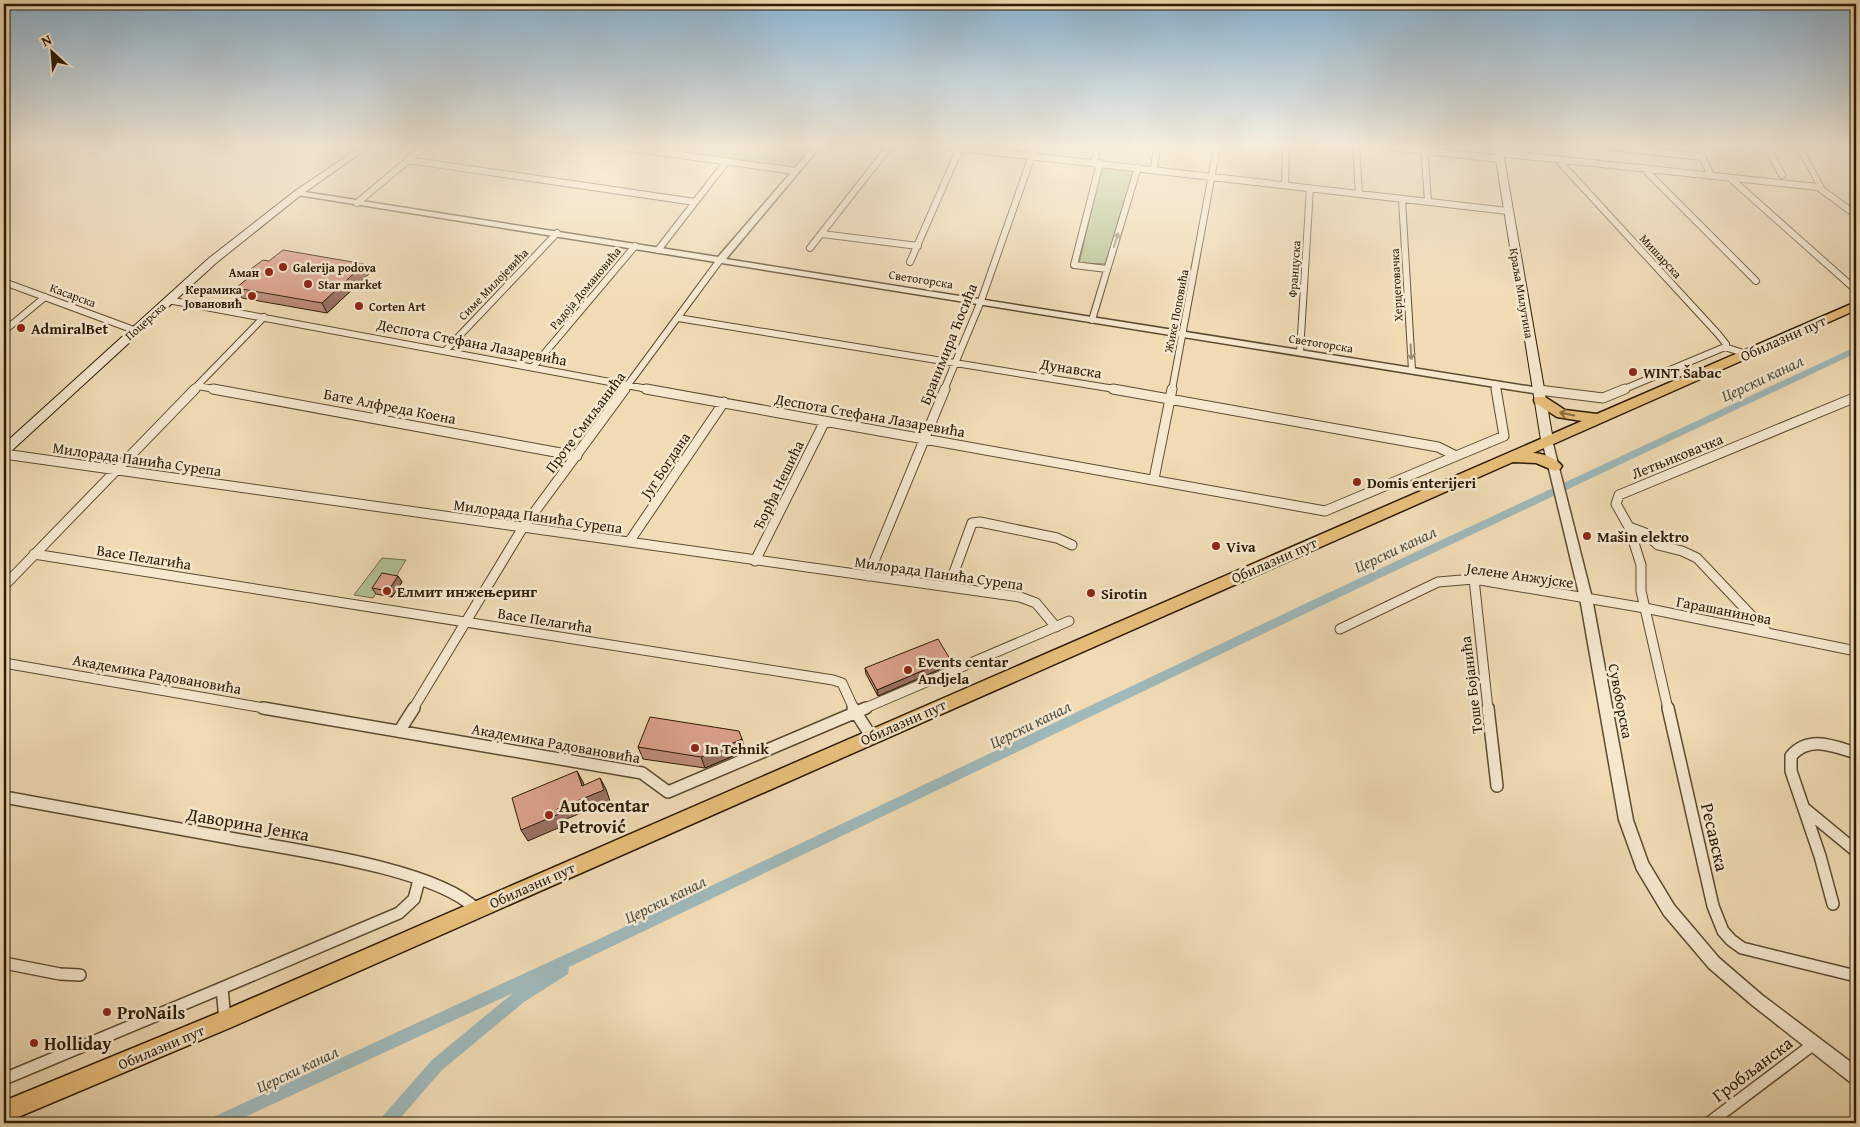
<svg xmlns="http://www.w3.org/2000/svg" width="1860" height="1127" viewBox="0 0 1860 1127" font-family="'Gentium Book Plus',serif">
<style>
.green{fill:#b4c192;stroke:#706e4a}
.lines{fill:none;stroke-linecap:round;stroke-linejoin:round}
.canal{fill:#9fb8b9;fill-rule:evenodd}
.pedestrian-casing{stroke:#5c4b30;stroke-width:7}
.minor-far2-casing{stroke:#5c4b30;stroke-width:8}
.minor-far1-casing{stroke:#5c4b30;stroke-width:11}
.minor-casing{stroke:#5c4b30;stroke-width:14}
.tertiary-casing{stroke:#5c4b30;stroke-width:3}
.secondary-casing{stroke:#2b1b03;stroke-width:2}
.primary-casing{stroke:#2b1b03;stroke-width:3}
.pedestrian{stroke:#f5e8cf;stroke-width:5}
.minor-far2{stroke:#f5e8cf;stroke-width:6}
.minor-far1{stroke:#f5e8cf;stroke-width:9}
.minor{stroke:#f5e8cf;stroke-width:11}
.tertiary{fill:#f5e8cf;fill-rule:evenodd}
.secondary{fill:#f5e8cf;fill-rule:evenodd}
.primary{fill:#e8be7a;fill-rule:evenodd}
.wall{fill:#bd8a78;stroke:#2b1b03}
.shaded-wall{fill:#9a7062;stroke:#2b1b03}
.building{fill:#dca08c;stroke:#2b1b03}
.oneway{stroke:#9a8c73}
.oneway2{stroke:#8a6c3e}
.poi-dot{fill:#8f2418;stroke:#f5e8cf;stroke-width:2}
.labels{text-anchor:middle;dominant-baseline:central;stroke-width:5;stroke-linejoin:round;paint-order:stroke}
.far-street-label{font-size:12px;fill:#2b1b03;stroke:#f5e8cf}
.far-poi-label{font-size:12px;font-weight:bold;fill:#2b1b03;stroke:#f5e8cf;text-anchor:start}
.poi-label{font-size:15px;font-weight:bold;fill:#2b1b03;stroke:#f5e8cf;text-anchor:start}
.street-label{font-size:15px;fill:#2b1b03;stroke:#f5e8cf}
.water-label{font-size:16px;font-style:italic;fill:#545243;stroke:#f5e8cf}
.near-poi-label{font-size:18px;font-weight:bold;fill:#2b1b03;stroke:#f5e8cf;text-anchor:start}
.near-street-label{font-size:18px;fill:#2b1b03;stroke:#f5e8cf}
</style>
<rect width="100%" height="100%" fill="#f0dbb5"/>
<filter id="stains"><feTurbulence type="fractalNoise" baseFrequency=".004" numOctaves="4"/><feColorMatrix values="0 0 0 0 .2 0 0 0 0 .09 0 0 0 0 .02 0 0 0 .5 -.17"/></filter>
<radialGradient id="worn" r=".72"><stop offset=".6" stop-color="#630" stop-opacity="0"/><stop offset="1" stop-color="#630" stop-opacity=".3"/></radialGradient>
<path class="green" d="M 635,147 L 810,147 L 793,167 Z
M 1102,166 L 1134,170 L 1107,264 L 1079,263 Z
M 382,558 L 406,560 L 395,578 L 386,577 L 373,598 L 354,595 Z"/>
<g class="lines">
<path class="canal" d="M 1853,348 L 1856,348 L 1856,353 L 1321,606 L 569,967 L 568,974 L 524,1002 L 442,1070 L 396,1123 L 379,1123 L 381,1118 L 432,1060 L 513,993 L 232,1123 L 209,1123 L 211,1118 L 597,940 L 1313,600 Z"/>
<defs>
<path id="pedestrian" d="M 1799,147 L 1822,189"/>
<path id="minor-far2" d="M 623,147 L 795,171
M 951,147 L 1508,211
M 1356,147 L 1359,193
M 1390,147 L 1500,159
M 1424,147 L 1428,201
M 1458,147 L 1498,151
M 1611,147 L 1703,157
M 1698,147 L 1711,176
M 1767,147 L 1782,175
M 1499,153 L 1818,187 L 1856,215
M 1557,159 L 1718,334 L 1726,344 L 1725,347
M 408,160 L 695,202
M 1094,162 L 1098,147
M 1100,163 L 1074,265 L 1107,269
M 1643,168 L 1756,281
M 1154,169 L 1157,147
M 1730,178 L 1856,290
M 1285,185 L 1286,147
M 1402,199 L 1412,370
M 357,203 L 424,147
M 822,234 L 918,246
M 810,248 L 889,147
M 658,250 L 727,161
M 910,262 L 960,148
M 4,282 L 134,330
M 168,300 L 653,390
M 678,318 L 1121,390
M 1092,320 L 1138,167
M 4,331 L 45,297
M 1725,347 L 1746,354
M 445,351 L 557,233
M 1300,352 L 1310,188
M 533,367 L 635,246
M 1495,384 L 1496,390
M 197,386 L 221,390
M 193,390 L 264,317
M 624,390 L 720,260
M 944,390 L 981,301 L 1035,147
M 1172,390 L 1217,147
M 1622,390 L 1725,347"/>
<path id="minor-far1" d="M 213,389 L 577,456
M 646,389 L 1325,511 L 1504,436 L 1496,389
M 1113,389 L 1438,447 L 1456,456
M 1539,390 L 1603,398 L 1625,389
M 4,454 L 1020,597 L 1036,603 L 1056,627
M 1154,479 L 1172,389
M 1629,527 L 1645,533 L 1658,545 L 1682,551 L 1697,558 L 1768,633
M 629,542 L 724,402
M 34,554 L 833,680 L 842,683 L 854,709
M 755,561 L 825,421
M 868,576 L 945,389
M 1474,579 L 1488,709
M 4,586 L 195,389
M 949,586 L 972,523 L 980,522 L 1057,538 L 1072,545
M 1340,629 L 1438,582 L 1474,579 L 1645,608 L 1856,651
M 4,663 L 270,709
M 413,709 L 522,529 L 625,389
M 863,709 L 1069,621
M 1668,709 L 1641,591 L 1641,565 L 1629,527 L 1616,504 L 1619,495 L 1856,397"/>
<path id="minor" d="M 263,708 L 642,773 L 668,792 L 866,708
M 853,708 L 871,736
M 1488,708 L 1497,786
M 1668,708 L 1713,906 L 1723,931 L 1731,940 L 1742,948 L 1856,976
M 400,730 L 414,708
M 4,797 C 77,810 151,824 224,837 C 286,849 434,867 476,909
M 1805,809 L 1856,851
M 1833,904 L 1820,856 L 1791,771 L 1791,756 C 1809,735 1833,746 1856,753
M 4,963 L 60,974 L 80,975
M 222,988 L 399,913 L 414,899 L 419,880
M 4,1079 L 222,988 L 225,1020
M 1709,1123 L 1815,1043"/>
<path id="tertiary" d="M 813,147 L 820,147 L 726,259 L 1539,388 L 1544,391 L 1539,394 L 298,195 L 294,193 L 298,191 L 718,257 Z
M 1547,437 L 1552,440 L 1592,598 L 1633,820 L 1648,862 L 1674,905 L 1719,958 L 1762,995 L 1856,1066 L 1856,1084 L 1850,1082 L 1752,1005 L 1709,968 L 1664,915 L 1637,870 L 1619,820 L 1580,598 L 1542,440 Z"/>
<path id="secondary" d="M 360,147 L 369,147 L 301,195 L 216,263 L 8,454 L 4,455 L 4,444 L 208,259 L 295,191 Z
M 1494,147 L 1502,147 L 1553,440 L 1547,444 L 1541,440 Z"/>
<path id="primary" d="M 1856,302 L 1856,310 L 1533,453 C 1542,453 1556,458 1562,466 L 1560,469 L 1555,471 L 1536,463 L 1513,462 L 232,1027 L 4,1123 L 4,1101 L 218,1013 L 1582,421 L 1557,417 L 1535,403 L 1534,400 L 1535,397 L 1545,397 L 1565,410 L 1597,414 Z"/>
</defs>
<use href="#pedestrian" class="pedestrian-casing"/>
<use href="#minor-far2" class="minor-far2-casing"/>
<use href="#minor-far1" class="minor-far1-casing"/>
<use href="#minor" class="minor-casing"/>
<use href="#tertiary" class="tertiary-casing"/>
<use href="#secondary" class="secondary-casing"/>
<use href="#primary" class="primary-casing"/>
<use href="#pedestrian" class="pedestrian"/>
<use href="#minor-far2" class="minor-far2"/>
<use href="#minor-far1" class="minor-far1"/>
<use href="#minor" class="minor"/>
<use href="#tertiary" class="tertiary"/>
<use href="#secondary" class="secondary"/>
<use href="#primary" class="primary"/>
</g>
<path class="wall" d="M 251,269 L 369,274 L 327,313 L 242,298 L 236,288 L 254,274 Z
M 398,576 L 402,582 L 392,597 L 376,594 L 372,588 Z
M 950,665 L 878,696 L 866,674 L 865,668 Z
M 742,739 L 745,751 L 705,768 L 643,759 L 638,747 Z"/>
<path class="shaded-wall" d="M 364,264 L 369,274 L 327,313 L 322,303 Z
M 398,576 L 402,582 L 392,597 L 388,591 Z
M 950,659 L 950,665 L 878,696 L 877,690 Z
M 742,739 L 745,751 L 705,768 L 701,757 Z
M 577,771 L 583,782 L 588,796 L 600,778 L 606,789 L 610,801 L 564,820 L 565,825 L 528,841 L 521,830 L 582,786 Z"/>
<path class="building" d="M 283,250 L 364,264 L 322,303 L 236,288 L 258,270 L 251,269 L 263,260 L 269,261 Z
M 382,573 L 398,576 L 388,591 L 372,588 Z
M 938,639 L 950,659 L 877,690 L 865,668 Z
M 650,717 L 739,731 L 742,739 L 701,757 L 638,747 Z
M 577,771 L 582,786 L 600,778 L 604,790 L 557,809 L 559,814 L 521,830 L 512,798 Z"/>
<defs><path id="oneway-shaft" d="M-6 0H5M1.5-3L5.5 0L1.5 3" fill="none" stroke-width="1.6" stroke-linecap="round" stroke-linejoin="round" transform="scale(1.25)"/></defs>
<g class="oneway">
<use href="#oneway-shaft" transform="translate(1116 240) rotate(-73)"/>
<use href="#oneway-shaft" transform="translate(1411 352) rotate(87)"/>
</g>
<use class="oneway2" href="#oneway-shaft" transform="translate(1567 414) rotate(-168)"/>
<linearGradient id="sky" x2="0" y2="1"><stop stop-color="#8bb6d5"/><stop offset="0.48" stop-color="#f8efde"/><stop offset="1" stop-color="#f8efde" stop-opacity="0"/></linearGradient>
<rect width="1860" height="304" fill="url(#sky)"/>
<g class="poi-dot">
<circle cx="283" cy="267" r="5"/>
<circle cx="269" cy="272" r="5"/>
<circle cx="308" cy="284" r="5"/>
<circle cx="252" cy="296" r="5"/>
<circle cx="359" cy="306" r="5"/>
<circle cx="21" cy="328" r="5"/>
<circle cx="1633" cy="372" r="5"/>
<circle cx="1357" cy="482" r="5"/>
<circle cx="1587" cy="536" r="5"/>
<circle cx="1216" cy="546" r="5"/>
<circle cx="387" cy="591" r="5"/>
<circle cx="1091" cy="593" r="5"/>
<circle cx="908" cy="670" r="5"/>
<circle cx="695" cy="748" r="5"/>
<circle cx="549" cy="815" r="5"/>
<circle cx="107" cy="1012" r="5"/>
<circle cx="34" cy="1043" r="5"/>
</g>
<g class="labels">
<g class="far-street-label">
<text transform="translate(1661 256) rotate(47)">Мишарска</text>
<text transform="translate(1294 269) rotate(-86)">Француска</text>
<text transform="translate(921 279) rotate(9)">Светогорска</text>
<text transform="translate(493 284) rotate(-46)">Симе Милојевића</text>
<text transform="translate(1396 285) rotate(-93)">Херцеговачка</text>
<text transform="translate(585 288) rotate(-50)">Радоја Домановића</text>
<text transform="translate(1522 293) rotate(80)">Краља Милутина</text>
<text transform="translate(73 295) rotate(20)">Касарска</text>
<text transform="translate(1176 311) rotate(-79)">Жике Поповића</text>
<text transform="translate(145 321) rotate(-42)">Поцерска</text>
<text transform="translate(1321 343) rotate(9)">Светогорска</text>
</g>
<g class="far-poi-label">
<text x="293" y="267">Galerija podova</text>
<text x="259" y="272" text-anchor="end">Аман</text>
<text x="318" y="284">Star market</text>
<text x="242" y="289" text-anchor="end">Керамика<tspan x="242" dy="14">Јовановић</tspan></text>
<text x="369" y="306">Corten Art</text>
</g>
<g class="poi-label">
<text x="31" y="328">AdmiralBet</text>
<text x="1643" y="372">WINT Šabac</text>
<text x="1367" y="482">Domis enterijeri</text>
<text x="1597" y="536">Mašin elektro</text>
<text x="1226" y="546">Viva</text>
<text x="397" y="591">Елмит инжењеринг</text>
<text x="1101" y="593">Sirotin</text>
<text x="918" y="661">Events centar<tspan x="918" dy="17">Andjela</tspan></text>
<text x="705" y="748">In Tehnik</text>
</g>
<g class="street-label">
<text transform="translate(1783 338) rotate(-24)">Обилазни пут</text>
<text transform="translate(472 342) rotate(11)">Деспота Стефана Лазаревића</text>
<text transform="translate(948 344) rotate(-68)">Бранимира Ћосића</text>
<text transform="translate(1071 368) rotate(9)">Дунавска</text>
<text transform="translate(390 406) rotate(11)">Бате Алфреда Коена</text>
<text transform="translate(870 415) rotate(10)">Деспота Стефана Лазаревића</text>
<text transform="translate(585 422) rotate(-53)">Проте Смиљанића</text>
<text transform="translate(1677 456) rotate(-22)">Летњиковачка</text>
<text transform="translate(137 459) rotate(8)">Милорада Панића Сурепа</text>
<text transform="translate(665 465) rotate(-56)">Југ Богдана</text>
<text transform="translate(778 485) rotate(-64)">Ђорђа Нешића</text>
<text transform="translate(538 516) rotate(8)">Милорада Панића Сурепа</text>
<text transform="translate(144 557) rotate(9)">Васе Пелагића</text>
<text transform="translate(1274 560) rotate(-24)">Обилазни пут</text>
<text transform="translate(939 573) rotate(8)">Милорада Панића Сурепа</text>
<text transform="translate(1520 575) rotate(8)">Јелене Анжујске</text>
<text transform="translate(1724 610) rotate(11)">Гарашанинова</text>
<text transform="translate(545 620) rotate(9)">Васе Пелагића</text>
<text transform="translate(157 674) rotate(10)">Академика Радовановића</text>
<text transform="translate(1471 685) rotate(-97)">Тоше Бојанића</text>
<text transform="translate(1621 701) rotate(79)">Сувоборска</text>
<text transform="translate(903 722) rotate(-24)">Обилазни пут</text>
<text transform="translate(556 743) rotate(10)">Академика Радовановића</text>
<text transform="translate(532 885) rotate(-24)">Обилазни пут</text>
<text transform="translate(161 1047) rotate(-23)">Обилазни пут</text>
</g>
<g class="water-label">
<text transform="translate(1762 378) rotate(-25)">Церски канал</text>
<text transform="translate(1395 549) rotate(-25)">Церски канал</text>
<text transform="translate(1030 724) rotate(-26)">Церски канал</text>
<text transform="translate(665 899) rotate(-26)">Церски канал</text>
<text transform="translate(297 1069) rotate(-25)">Церски канал</text>
</g>
<g class="near-poi-label">
<text x="559" y="805">Autocentar<tspan x="559" dy="21">Petrović</tspan></text>
<text x="117" y="1012">ProNails</text>
<text x="44" y="1043">Holliday</text>
</g>
<g class="near-street-label">
<text transform="translate(248 824) rotate(10)">Даворина Јенка</text>
<text transform="translate(1715 837) rotate(77)">Ресавска</text>
<text transform="translate(1752 1069) rotate(-37)">Гробљанска</text>
</g>
</g>
<rect width="1860" height="1127" fill="none" stroke="#f0dbb5" stroke-width="20"/>
<rect x="5" y="5" width="1850" height="1117" fill="none" stroke="#2b1b03" stroke-width="2.5"/>
<rect x="10" y="10" width="1840" height="1107" fill="none" stroke="#2b1b03"/>
<g transform="translate(52 52) rotate(334)" stroke="#f5e8cf" stroke-width="4" paint-order="stroke">
<path d="M0-4L9 19L0 12L-9 19Z" fill="#2b1b03"/>
<text y="-8" font-size="14" font-weight="bold" text-anchor="middle" fill="#2b1b03">N</text>
</g>
<rect width="100%" height="100%" filter="url(#stains)"/>
<rect width="100%" height="100%" fill="url(#worn)"/>
</svg>
